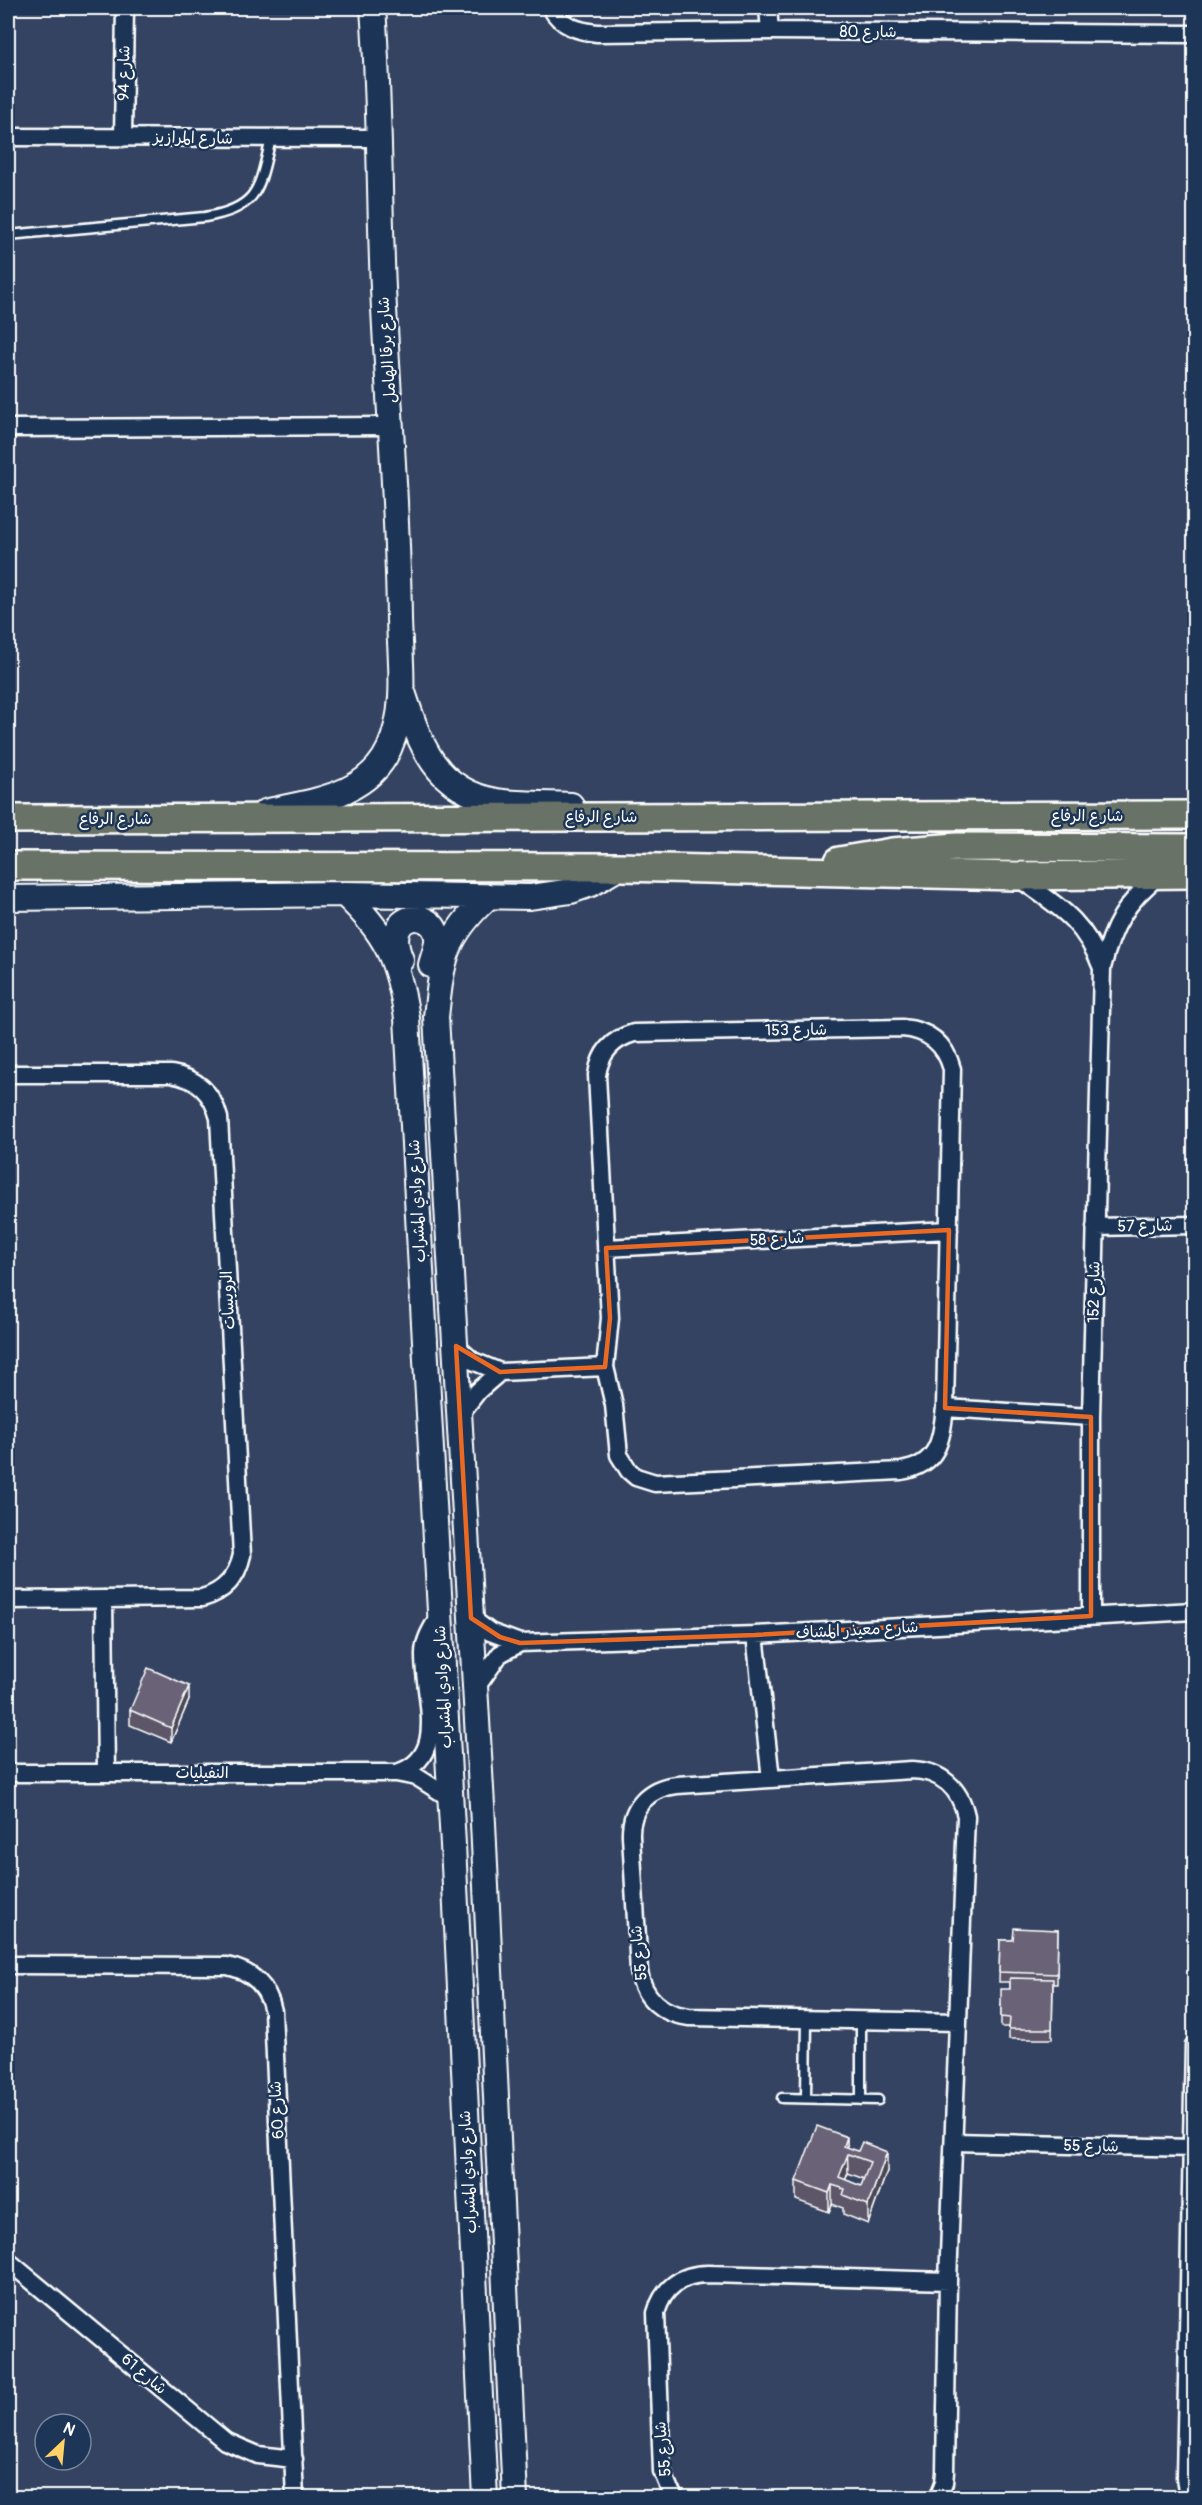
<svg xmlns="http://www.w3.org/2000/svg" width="1202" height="2505" viewBox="0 0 1202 2505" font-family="Pangolin,'Playpen Sans Arabic',sans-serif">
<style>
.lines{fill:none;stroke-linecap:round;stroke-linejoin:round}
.lane-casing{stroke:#fff;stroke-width:13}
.street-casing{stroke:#fff;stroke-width:21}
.secondary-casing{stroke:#fff;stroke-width:28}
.primary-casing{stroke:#fff;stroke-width:32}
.lane{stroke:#1d3557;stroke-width:8}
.street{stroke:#1d3557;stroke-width:16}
.secondary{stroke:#1d3557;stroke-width:24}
.primary{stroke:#697266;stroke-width:27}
.wall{fill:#5b5667;stroke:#fff;stroke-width:1.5;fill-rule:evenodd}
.shaded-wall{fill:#4a4654;stroke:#fff;stroke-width:1.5}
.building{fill:#6a6478;stroke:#fff;stroke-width:1.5;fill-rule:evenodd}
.marked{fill:none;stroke:#ea6a24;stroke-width:4.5;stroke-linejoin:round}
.labels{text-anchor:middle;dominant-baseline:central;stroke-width:5;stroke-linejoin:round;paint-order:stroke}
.street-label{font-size:16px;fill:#fff;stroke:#1d3557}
</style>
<rect width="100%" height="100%" fill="#344361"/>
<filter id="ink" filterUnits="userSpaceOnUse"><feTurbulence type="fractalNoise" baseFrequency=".0167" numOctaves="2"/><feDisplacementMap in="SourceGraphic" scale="12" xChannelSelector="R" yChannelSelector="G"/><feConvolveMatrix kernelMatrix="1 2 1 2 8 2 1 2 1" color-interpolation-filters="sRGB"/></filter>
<g filter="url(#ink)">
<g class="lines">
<defs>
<path id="lane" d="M 8,235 L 205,217 C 261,208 259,186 271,139
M 782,2098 L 878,2100
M 806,2098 L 807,2019
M 861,2100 L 861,2020"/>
<path id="street" d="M 551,8 C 561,26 578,31 597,33 L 770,31 L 1194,34
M 768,8 L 770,31
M 8,137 L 379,138
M 123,138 L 125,8
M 8,428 L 392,426
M 1017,877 C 1057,906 1083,918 1102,968
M 902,1028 C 928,1030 945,1043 952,1069 L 945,1408 C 941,1440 939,1465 901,1471 L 655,1483 L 636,1477 L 629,1471 L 619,1455 L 614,1405 L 605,1367 L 610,1318 L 597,1075 C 600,1053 612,1039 634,1033 Z
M 8,1074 L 171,1074 C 197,1078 212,1092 219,1118 L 242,1555 C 237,1578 224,1592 202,1598 L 8,1600
M 1095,1227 L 1194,1225
M 606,1248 L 949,1230
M 456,1346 L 473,1361 L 500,1372 L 605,1367
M 945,1408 L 1091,1417
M 460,1414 L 478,1391 L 500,1372
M 104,1599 L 106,1773
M 1091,1616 L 1091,1417 L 1102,968 C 1112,927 1126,901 1160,875
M 471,1618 L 490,1632 L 520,1643 L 755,1635 L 1194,1611
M 755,1635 L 771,1779
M 475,1689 L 500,1654 L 520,1643
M 912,1770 C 941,1771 960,1788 966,1816 L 958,2022 L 689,2017 C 662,2014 643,1998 639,1971 L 631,1836 C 630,1807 648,1788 677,1785 Z
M 8,1773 L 396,1773 L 417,1777 L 450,1798
M 397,1773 C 450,1757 423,1695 424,1654 C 424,1640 432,1628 439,1616
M 8,1965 L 227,1966 C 252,1971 268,1986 273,2011 L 295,2498
M 954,2142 L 1192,2148
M 8,2261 L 225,2441 L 258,2455 L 294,2459
M 948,2281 L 958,2022
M 676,2498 L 670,2490 L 662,2471 L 656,2313 C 663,2288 681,2274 708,2274 L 948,2281 L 945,2472 L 944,2483 L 938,2498
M 1188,2498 L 1185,2477 L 1194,2045"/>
<path id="secondary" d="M 403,692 C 420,744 435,791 497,801 C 521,805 547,803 571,805
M 265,812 C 311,801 367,797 389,749 C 408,707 400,662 399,619 C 398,508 388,399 383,288 C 379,195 380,101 373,8
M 344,894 C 387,934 398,961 407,1018 L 453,1845 L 485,2498
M 488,897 C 444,937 442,961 436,1017 L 483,1823 L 515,2498
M 8,898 L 344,894 L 530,897 L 571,891 L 591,884 L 620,867
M 401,960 C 380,910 434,908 437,937 C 438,946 433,956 431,965"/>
<path id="primary" d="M 8,819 L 1194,815
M 839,861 L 892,852 L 957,847 L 1194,848
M 8,866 L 620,867 L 1016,876 L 1194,874"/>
</defs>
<use href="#lane" class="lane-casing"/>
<use href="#street" class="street-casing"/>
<use href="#secondary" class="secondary-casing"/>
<use href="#primary" class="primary-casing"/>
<use href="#lane" class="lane"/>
<use href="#street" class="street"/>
<use href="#secondary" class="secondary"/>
<use href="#primary" class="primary"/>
</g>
<path class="wall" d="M 189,1700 L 171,1742 L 130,1725 L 130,1710 Z
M 1058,1930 L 1057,1984 L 1053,1984 L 1052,2039 L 1009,2039 L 1009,2027 L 1001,2027 L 1001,2004 L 1010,1989 L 1010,1982 L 999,1982 L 1000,1940 L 1013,1940 Z
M 847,2147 L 887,2171 L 868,2224 L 843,2214 L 843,2208 L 832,2204 L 829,2212 L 796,2200 L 796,2181 ZM 848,2173 L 864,2179 L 861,2186 L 845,2180 Z"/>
<path class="shaded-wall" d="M 189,1686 L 189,1700 L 171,1742 L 171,1728 Z
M 847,2137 L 848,2173 L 842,2188 L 839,2177 L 844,2146 Z
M 887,2152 L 887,2171 L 868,2224 L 868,2205 Z
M 832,2185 L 832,2204 L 829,2212 L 829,2193 Z"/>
<path class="building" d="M 148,1668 L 189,1686 L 171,1728 L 130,1710 Z
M 1014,1928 L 1058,1930 L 1057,1974 L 999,1972 L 1000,1940 L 1013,1940 Z
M 1010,1978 L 1053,1979 L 1052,2029 L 1009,2029 L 1010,2018 L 1001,2017 L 1001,1989 L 1010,1989 Z
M 817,2126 L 847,2137 L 844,2146 L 858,2151 L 862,2142 L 887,2152 L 868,2205 L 843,2195 L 845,2189 L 832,2185 L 829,2193 L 796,2181 ZM 848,2154 L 870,2162 L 861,2186 L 839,2177 Z"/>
</g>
<path class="marked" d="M 949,1230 L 945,1408 L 1091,1417 L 1091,1616 L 755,1635 L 520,1643 L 500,1637 L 471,1618 L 456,1346 L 500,1372 L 605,1367 L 610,1318 L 606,1248 Z"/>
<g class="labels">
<g class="street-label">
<text x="868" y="32">شارع 80</text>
<text transform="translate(124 73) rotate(-89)">شارع 94</text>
<text transform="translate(193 138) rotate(1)">شارع المرازيز</text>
<text transform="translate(387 350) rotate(-94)">شارع برقا الهامل</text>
<text x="1087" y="816">شارع الرفاع</text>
<text x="601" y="817">شارع الرفاع</text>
<text x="115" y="819">شارع الرفاع</text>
<text transform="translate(796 1030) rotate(-1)">شارع 153</text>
<text transform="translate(417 1201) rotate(-93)">شارع وادي المشراب</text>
<text transform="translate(1145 1226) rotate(-1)">شارع 57</text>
<text transform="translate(777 1239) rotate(-3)">شارع 58</text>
<text transform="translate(1094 1292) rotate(-89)">شارع 152</text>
<text transform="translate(228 1300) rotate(-93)">الرويسات</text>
<text transform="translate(857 1630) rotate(-3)">شارع معيذر المشاف</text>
<text transform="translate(443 1687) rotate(-93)">شارع وادي المشراب</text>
<text x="202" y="1773">النفيليات</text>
<text transform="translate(639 1953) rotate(-96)">شارع 55</text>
<text transform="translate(277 2110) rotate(-93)">شارع 60</text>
<text transform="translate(1091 2146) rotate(1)">شارع 55</text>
<text transform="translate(468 2172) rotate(-93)">شارع وادي المشراب</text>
<text transform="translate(144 2374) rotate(40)">شارع 61</text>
<text transform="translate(663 2449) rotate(-96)">شارع 55</text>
</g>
</g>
<rect width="1202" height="2505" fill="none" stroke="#1d3557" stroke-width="30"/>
<rect x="15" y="15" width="1172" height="2475" fill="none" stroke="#fff" stroke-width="2" filter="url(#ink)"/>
<g transform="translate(63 2442) rotate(26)"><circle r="28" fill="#1d3557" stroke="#77869a" stroke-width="1.5"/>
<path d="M0-4.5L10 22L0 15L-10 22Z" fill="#ffd166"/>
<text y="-9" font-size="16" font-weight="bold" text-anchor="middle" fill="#ffffff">N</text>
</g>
</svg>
